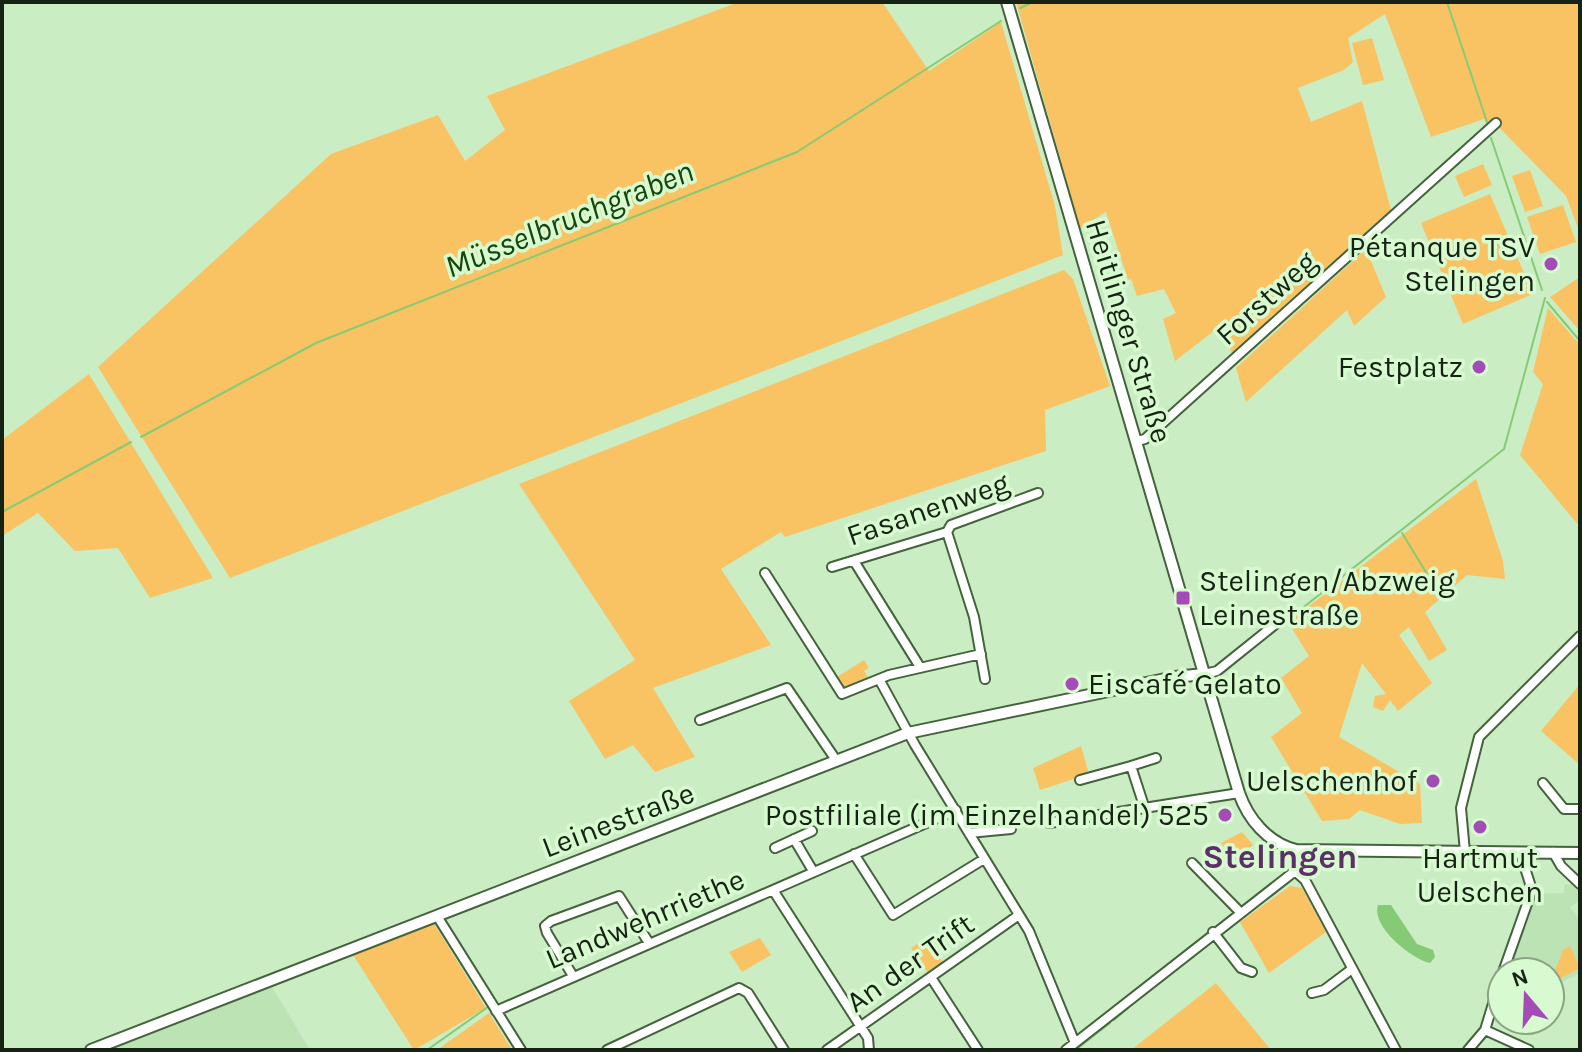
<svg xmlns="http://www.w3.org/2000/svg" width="1582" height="1052" viewBox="0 0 1582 1052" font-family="Karla,sans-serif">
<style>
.built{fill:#bce3b3}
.green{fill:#f9c262}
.water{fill:#85ca75}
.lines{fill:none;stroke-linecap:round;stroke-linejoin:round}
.stream{stroke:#85ca75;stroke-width:2}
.minor-casing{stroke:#44623d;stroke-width:12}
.tertiary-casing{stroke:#44623d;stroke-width:14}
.minor{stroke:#fff;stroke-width:8}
.tertiary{stroke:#fff;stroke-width:10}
.poi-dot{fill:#a34bb7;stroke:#d8fad0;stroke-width:3}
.labels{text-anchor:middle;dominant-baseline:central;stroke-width:7;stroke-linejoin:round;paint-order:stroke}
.poi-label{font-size:30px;fill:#162213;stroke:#d8fad0;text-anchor:end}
.street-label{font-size:30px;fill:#162213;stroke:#d8fad0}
.water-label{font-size:32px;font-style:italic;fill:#18450b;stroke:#d8fad0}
.quarter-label{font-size:34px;font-weight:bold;fill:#5b3066;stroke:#d8fad0}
</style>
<rect width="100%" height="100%" fill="#cbedc3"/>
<path class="built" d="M 1572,884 L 1580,892 L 1580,901 L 1570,907 L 1580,919 L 1580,973 L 1550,988 L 1550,972 L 1506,972 L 1534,894 L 1564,893 L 1564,885 Z
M 272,987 L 310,1050 L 104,1050 Z"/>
<path class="green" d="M 739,2 L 882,2 L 929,71 L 1001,22 L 1055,206 L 1063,255 L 230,578 L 98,367 L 331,154 L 438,115 L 465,161 L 505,130 L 487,96 Z
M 1016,2 L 1580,2 L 1580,233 L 1566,196 L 1494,122 L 1487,126 L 1484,119 L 1431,137 L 1385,14 L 1348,38 L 1353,62 L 1344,70 L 1298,88 L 1311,122 L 1362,101 L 1391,210 L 1232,355 L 1223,324 L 1175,361 L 1163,319 L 1176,313 L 1164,289 L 1137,296 L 1131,279 L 1128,280 L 1106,212 L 1080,228 Z
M 1372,38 L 1384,80 L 1363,85 L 1352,43 Z
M 1483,164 L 1492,185 L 1464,197 L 1455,176 Z
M 1530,170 L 1543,206 L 1525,212 L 1512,176 Z
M 1490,194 L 1533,294 L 1463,324 L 1421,223 Z
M 1563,205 L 1576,242 L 1540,254 L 1527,217 Z
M 1366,249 L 1386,297 L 1354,326 L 1347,310 L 1246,402 L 1236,368 Z
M 1064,270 L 1073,279 L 1110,386 L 1045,410 L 1046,451 L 785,537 L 781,532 L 721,569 L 771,645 L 653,688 L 695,757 L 655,772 L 633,745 L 605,759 L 569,701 L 635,660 L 519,484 Z
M 1580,277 L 1580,331 L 1550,297 Z
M 1548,308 L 1580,345 L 1580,527 L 1520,455 L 1543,384 L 1533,372 Z
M 89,374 L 213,578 L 150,598 L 118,548 L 75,551 L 38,513 L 2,536 L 2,440 Z
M 1476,479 L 1503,561 L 1505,579 L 1467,575 L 1425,612 L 1447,650 L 1429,661 L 1409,627 L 1399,635 L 1432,683 L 1398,711 L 1390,700 L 1383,711 L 1373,707 L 1375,696 L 1386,694 L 1362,663 L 1339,737 L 1420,784 L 1422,823 L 1400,824 L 1360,810 L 1349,819 L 1322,821 L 1271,737 L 1302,713 L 1281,678 L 1309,656 L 1288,622 Z
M 864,660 L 869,668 L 864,671 L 868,677 L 844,687 L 837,677 Z
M 1580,684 L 1580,765 L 1541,731 Z
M 1081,746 L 1089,774 L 1040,790 L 1033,768 Z
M 1242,832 L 1253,845 L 1234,861 L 1221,843 Z
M 1290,886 L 1302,888 L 1326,932 L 1269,973 L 1240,922 Z
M 433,922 L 486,1008 L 414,1050 L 353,955 Z
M 932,934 L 941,949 L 937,952 L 943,963 L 928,973 L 911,948 Z
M 760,938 L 771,955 L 742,972 L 729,952 Z
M 1570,946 L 1580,968 L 1550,984 L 1563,950 Z
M 1216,983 L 1271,1050 L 1131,1050 Z
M 489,1013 L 512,1050 L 437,1050 Z"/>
<path class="water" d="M 1378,905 L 1391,905 L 1417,944 L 1433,950 L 1435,957 L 1430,963 C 1412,959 1371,927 1378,905 Z"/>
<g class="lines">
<path class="stream" d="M 1447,2 L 1487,122
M 1020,8 L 1033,2
M 1491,138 L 1542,290
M 1547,302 L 1580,341
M 141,437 L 316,343 L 797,152 L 1001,21
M 2,512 L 131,442
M 1402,533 L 1437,590
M 1286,621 L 1504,449 L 1545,298
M 1366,845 L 1382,846
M 1413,846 L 1460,847
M 1472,847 L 1497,847
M 1114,1020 L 1128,1008
M 1078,1048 L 1110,1023
M 427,1050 L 488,1007"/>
<defs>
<path id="minor" d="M 1137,441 L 1145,439 L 1496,123
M 947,532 L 974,617 L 985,679
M 854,561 L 920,667
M 832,567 L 947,532 L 951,525 L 1038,493
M 765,573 L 842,694 L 889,675 L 981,654
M 1204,674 L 1217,671 L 1283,618
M 879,679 L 915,745 L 1029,931 L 1075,1043
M 700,720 L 787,688 L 836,760
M 1131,766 L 1156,758
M 1080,780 L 1131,766 L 1145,809
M 1543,783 L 1564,809 L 1580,809
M 1049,823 L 1239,793
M 969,833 L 1011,829
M 794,839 L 813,871
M 775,848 L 812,831
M 1296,850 L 1295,871 L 1305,880 L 1396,1050
M 1465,852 L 1461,808 L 1479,737 L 1580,636
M 1553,852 L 1561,866 L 1580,884
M 854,854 L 893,915 L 984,859
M 1192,863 L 1240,912
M 773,890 L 868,1038 L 869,1050
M 437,916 L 521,1050
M 1213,932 L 1241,968 L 1252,972
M 1503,972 L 1532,890 L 1520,852
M 573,976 L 547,933 L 545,926 L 551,921 L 619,896 L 649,943
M 932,979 L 978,1050
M 1312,993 L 1324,990 L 1352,969
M 496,1011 L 956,810
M 1485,1030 L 1529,1050
M 607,1050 L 739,988 L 748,993 L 784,1050
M 827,1050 L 1019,915
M 1066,1050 L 1295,871
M 1468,1050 L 1485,1030 L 1502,974"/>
<path id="tertiary" d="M 1007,2 L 1239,793 C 1248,819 1268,843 1296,850 L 1580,853
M 91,1050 L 908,733 L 1175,677 L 1204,674"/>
</defs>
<use href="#minor" class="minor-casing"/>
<use href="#tertiary" class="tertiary-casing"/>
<use href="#minor" class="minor"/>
<use href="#tertiary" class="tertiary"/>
</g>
<g class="poi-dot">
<circle cx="1551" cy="264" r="8"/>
<circle cx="1479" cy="367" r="8"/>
<rect x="1175" y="590" width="16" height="16" rx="4"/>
<circle cx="1072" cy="684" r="8"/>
<circle cx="1433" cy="781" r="8"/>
<circle cx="1225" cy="815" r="8"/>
<circle cx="1480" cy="827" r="8"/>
</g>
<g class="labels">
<g class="poi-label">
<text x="1535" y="247">Pétanque TSV<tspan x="1535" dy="34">Stelingen</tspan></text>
<text x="1463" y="367">Festplatz</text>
<text x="1199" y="581" text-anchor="start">Stelingen/Abzweig<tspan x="1199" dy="34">Leinestraße</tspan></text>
<text x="1088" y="684" text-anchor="start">Eiscafé Gelato</text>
<text x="1417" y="781">Uelschenhof</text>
<text x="1209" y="815">Postfiliale (im Einzelhandel) 525</text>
<text x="1480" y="858" text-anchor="middle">Hartmut<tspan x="1480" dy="34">Uelschen</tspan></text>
</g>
<g class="street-label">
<text transform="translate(1266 298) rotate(-42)">Forstweg</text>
<text transform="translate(1129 331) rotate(73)">Heitlinger Straße</text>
<text transform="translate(928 509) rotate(-19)">Fasanenweg</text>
<text transform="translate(618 820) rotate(-21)">Leinestraße</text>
<text transform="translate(645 919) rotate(-23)">Landwehrriethe</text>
<text transform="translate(910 963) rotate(-35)">An der Trift</text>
</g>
<g class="water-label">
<text transform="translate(569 219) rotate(-22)">Müsselbruchgraben</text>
</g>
<g class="quarter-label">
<text x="1280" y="857">Stelingen</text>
</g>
</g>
<rect width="1582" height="1052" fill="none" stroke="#162213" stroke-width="8"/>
<g transform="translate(1526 996) rotate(341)"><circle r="38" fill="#d8fad0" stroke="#8aa484" stroke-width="2"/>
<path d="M0-6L14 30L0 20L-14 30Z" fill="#a34bb7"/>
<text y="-12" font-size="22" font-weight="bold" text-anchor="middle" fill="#162213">N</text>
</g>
</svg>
